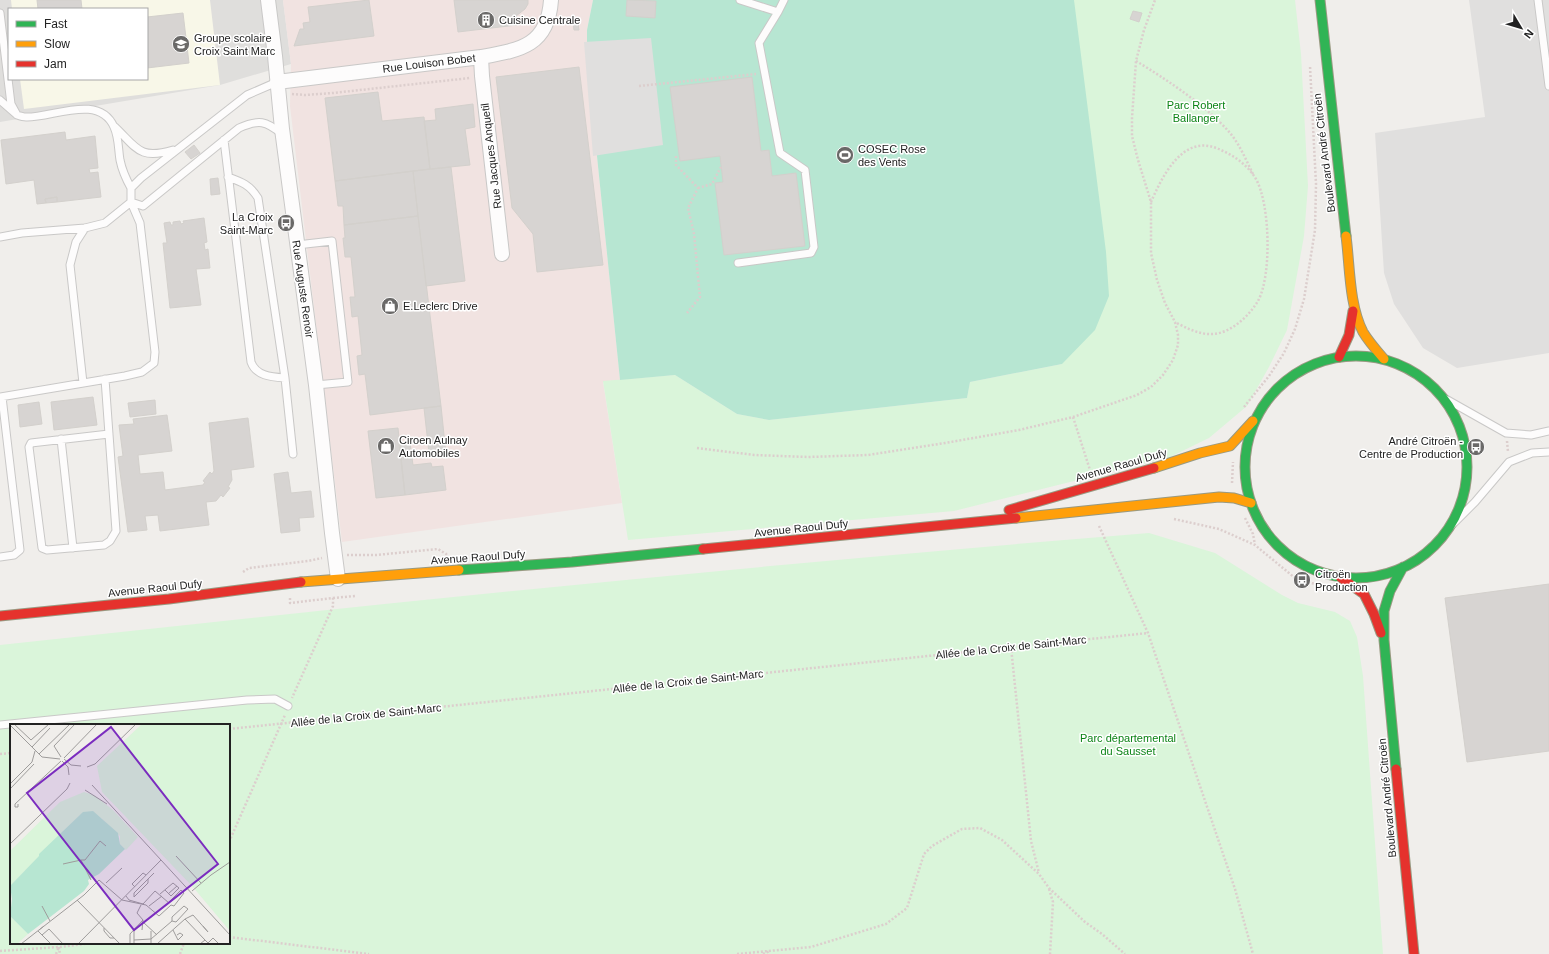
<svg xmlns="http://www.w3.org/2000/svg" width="1549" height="954" viewBox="0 0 1549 954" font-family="Arial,sans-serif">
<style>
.residential{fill:#dfdedc;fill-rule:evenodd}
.commercial{fill:#f1e3e1}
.education{fill:#f8f7e8}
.park{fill:#daf5da;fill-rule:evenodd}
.pitch{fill:#b7e6d2}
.parking{fill:#e0dfde}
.building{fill:#d7d4d2;stroke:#d3d0cc}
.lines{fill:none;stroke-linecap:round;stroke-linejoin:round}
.lane-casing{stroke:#c9c8c7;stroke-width:9}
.street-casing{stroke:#c9c8c7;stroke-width:16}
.fast-casing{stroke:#999a82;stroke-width:11}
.slow-casing{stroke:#999a82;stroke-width:11}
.jam-casing{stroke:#999a82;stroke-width:11}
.path{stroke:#dccecd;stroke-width:2.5;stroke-dasharray:2 2;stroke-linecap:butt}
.lane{stroke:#fdfcfc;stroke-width:7}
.street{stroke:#fdfcfc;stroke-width:14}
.fast{stroke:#30b455;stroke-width:9}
.slow{stroke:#ff9f0a;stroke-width:9}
.jam{stroke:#e5322d;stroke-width:9}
.labels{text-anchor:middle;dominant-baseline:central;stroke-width:3;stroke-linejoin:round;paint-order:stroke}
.poi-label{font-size:11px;fill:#222;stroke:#fff;text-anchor:start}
.street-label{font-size:11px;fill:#222;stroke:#fff}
.park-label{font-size:11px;fill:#0c8416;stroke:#fff}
.inset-road{fill:none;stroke:#9e9c9b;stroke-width:1}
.view{fill:#7b2cbf;fill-opacity:0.15;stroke:#7b2cbf;stroke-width:2}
.inset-edge{fill:none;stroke:#222;stroke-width:2}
</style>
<rect width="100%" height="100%" fill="#f0eeeb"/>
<path class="residential" d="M 0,0 L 283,0 L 291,64 L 220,85 L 0,122 ZM 9,9 L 147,9 L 147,79 L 9,79 Z"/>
<path class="commercial" d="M 283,0 L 593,0 L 587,30 L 587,59 L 620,380 L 603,382 L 622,503 L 342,542 L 290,106 L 291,64 Z"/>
<path class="education" d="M 11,0 L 210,0 L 220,85 L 24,109 L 20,79 L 147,79 L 147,9 L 12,9 Z"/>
<path class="park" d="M 1074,0 L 1295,0 L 1301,54 L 1308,186 L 1304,236 L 1287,330 L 1269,367 L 1247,406 L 1209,438 L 1170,457 L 954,511 L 628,540 L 603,381 L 675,375 L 737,414 L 769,420 L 967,398 L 970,382 L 1062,364 Z
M 1149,533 L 1215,553 L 1282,595 L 1298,603 L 1335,612 L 1350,621 L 1357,637 L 1363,676 L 1383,954 L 0,954 L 0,645 C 383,603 766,564 1149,533 ZM 11,725 L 229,725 L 229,943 L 11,943 Z"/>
<path class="pitch" d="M 593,0 L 1074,0 L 1106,252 L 1109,296 L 1095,330 L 1062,364 L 970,382 L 967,398 L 769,420 L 737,414 L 675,375 L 620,380 L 587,59 L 587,30 Z"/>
<path class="parking" d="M 1469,0 L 1549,0 L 1549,353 L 1457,368 L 1423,348 L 1394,304 L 1384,273 L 1375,133 L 1485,117 Z
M 651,38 L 663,145 L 593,156 L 584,42 Z"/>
<path class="building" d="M 37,0 L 81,0 L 82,9 L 38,9 Z
M 369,0 L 374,36 L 294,46 L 300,29 L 304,29 L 303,23 L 310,22 L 308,7 Z
M 454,0 L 528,0 L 528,4 L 525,9 L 516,16 L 517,25 L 458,32 Z
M 627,0 L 656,1 L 655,18 L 626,16 Z
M 1133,11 L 1142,13 L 1139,22 L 1130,19 Z
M 183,13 L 189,63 L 147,68 L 147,17 Z
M 573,22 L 578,22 L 579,30 L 574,30 Z
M 579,67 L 603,265 L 537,272 L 533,234 L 512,208 L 496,77 Z
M 752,77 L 761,151 L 769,150 L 772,176 L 796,173 L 805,246 L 724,255 L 715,183 L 723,182 L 720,156 L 680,161 L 670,87 Z
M 378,92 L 382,121 L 424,117 L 430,169 L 335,181 L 325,98 Z
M 473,104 L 475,127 L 465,129 L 470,165 L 430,169 L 424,121 L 436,120 L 435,109 Z
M 65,132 L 66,140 L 95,136 L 98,168 L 89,169 L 90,173 L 98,172 L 101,197 L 57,202 L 57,197 L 45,199 L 46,203 L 37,204 L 34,180 L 6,184 L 1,140 Z
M 194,145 L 200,153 L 191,159 L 185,152 Z
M 451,167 L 465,281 L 426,286 L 413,171 Z
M 413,171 L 418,216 L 344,225 L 343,206 L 338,206 L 335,181 Z
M 218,178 L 220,194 L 211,195 L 210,179 Z
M 57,197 L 57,202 L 46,203 L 45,199 Z
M 418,216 L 441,406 L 370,415 L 365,374 L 359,375 L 357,356 L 362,355 L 358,316 L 352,317 L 350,297 L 355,297 L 351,257 L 345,257 L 343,238 L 345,238 L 344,225 Z
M 204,218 L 207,242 L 204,243 L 205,250 L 208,249 L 210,268 L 196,269 L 201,305 L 170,308 L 163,243 L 167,243 L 164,223 L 170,222 L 171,225 L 173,225 L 173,222 L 180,221 L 181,224 L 184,223 L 183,221 Z
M 93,397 L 97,425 L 54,430 L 51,402 Z
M 155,400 L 156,414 L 130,417 L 128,403 Z
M 39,402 L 42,424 L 20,427 L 18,405 Z
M 441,406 L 446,454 L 432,456 L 429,453 L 424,408 Z
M 167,415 L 172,451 L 138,455 L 140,474 L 163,472 L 165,490 L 203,485 L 205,482 L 203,481 L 210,472 L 212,474 L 214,471 L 209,423 L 248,418 L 254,467 L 231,470 L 232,480 L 228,487 L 230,488 L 223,497 L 221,495 L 216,501 L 206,502 L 209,525 L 160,531 L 158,515 L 145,516 L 147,530 L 128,532 L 118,457 L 123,456 L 119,425 L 134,424 L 133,419 Z
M 398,428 L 405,495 L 376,498 L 368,431 Z
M 410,443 L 413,465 L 431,463 L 432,467 L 443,466 L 446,490 L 405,495 L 399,444 Z
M 288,472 L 291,493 L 311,491 L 314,517 L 299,518 L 300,531 L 281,533 L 274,474 Z
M 1549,584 L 1549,751 L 1467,762 L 1445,598 Z"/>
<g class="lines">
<defs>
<path id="lane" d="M 740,0 L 778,12 L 784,0
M 1538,0 L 1549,86
M 0,13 L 11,104 L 17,115 L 0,100
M 17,115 C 20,116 23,117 26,117 C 52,118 99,93 114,127 C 119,138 118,148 120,160 C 122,170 126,179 131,188
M 115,127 C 137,148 139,160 173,150
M 224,140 L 251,362 C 256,376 271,377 285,378
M 228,177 C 242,182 250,185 258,198 L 285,378 L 293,454
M 131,202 L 143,206 L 239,128 C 259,119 266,121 282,134
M 0,237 L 22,233 L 85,228 L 105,223 L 131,202 L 131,188 L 141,178 L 247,95 L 277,82
M 297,245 L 332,241 L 348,382 L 316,385
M 738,263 L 811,253 L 814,247 L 805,170 L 780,153 L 759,43 L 778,12
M 105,379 L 116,531 L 110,541 L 104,545 L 47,550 L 42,548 L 29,447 L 31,443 L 109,434
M 83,383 L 70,265 L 76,242 L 85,228
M 0,397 L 125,376 L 142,372 L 154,363 L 155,352 L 140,223 L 131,202
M 1444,398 L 1506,433 L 1531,435 L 1549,431
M 61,439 L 73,548
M 1447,530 L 1475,502 L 1509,462 L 1532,453 L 1549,452
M 0,557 L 14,555 L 20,550 L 2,397
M 0,725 L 247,700 L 275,699 L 288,706"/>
<path id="street" d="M 268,0 L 275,56 L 282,129 L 316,385 L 332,533 L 338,579
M 481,57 L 482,76 L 502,254
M 277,82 L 481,57 C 520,50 548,46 551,0"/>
<path id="fast" d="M 1320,0 L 1346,236
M1245 467a111 111 0 1 1 222 0a111 111 0 1 1-222 0Z
M 459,570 L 572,562 L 703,549
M 1396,769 L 1384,640 L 1384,611 L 1390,591 L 1403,567"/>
<path id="slow" d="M 1346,236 C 1350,266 1349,305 1363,332 C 1369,342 1377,351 1384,359
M 1154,468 L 1200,453 L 1230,446 L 1253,421
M 1016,518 L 1219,497 L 1234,498 L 1251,503
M 301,582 L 459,570"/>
<path id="jam" d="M 1339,357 L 1349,335 L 1353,311
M 1009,510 L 1154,468
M 703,549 L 1016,518
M 1340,577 L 1364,594 L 1374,614 L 1381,633
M 0,616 L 169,599 L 301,582
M 1396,769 L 1414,954"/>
</defs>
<use href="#lane" class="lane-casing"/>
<use href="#street" class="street-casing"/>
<use href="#fast" class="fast-casing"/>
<use href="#slow" class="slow-casing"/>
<use href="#jam" class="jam-casing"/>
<path class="path" d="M 1136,61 C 1166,79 1208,107 1230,133 C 1240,145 1246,160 1253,174
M 639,86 L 756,74
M 292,94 L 305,95 L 333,93 L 470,78
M 676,156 L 676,165 L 698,188 L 688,208 L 694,234 L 700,297 L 687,313
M 698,188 L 712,184 L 721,167
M 1151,202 C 1162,177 1182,135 1216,148 C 1232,154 1247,164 1256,179 C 1270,204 1272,275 1258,301 C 1249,316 1231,333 1213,334 C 1200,335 1186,328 1175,322
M 1244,407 L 1269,376 L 1284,353 L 1295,329 L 1304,299 L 1315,230 L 1316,184 L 1310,66
M 1259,407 L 1268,399
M 1073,417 L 1090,470
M 1507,441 L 1508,452
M 697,448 L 754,455 L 808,457 L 868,455 L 945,443 L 1019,430 L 1073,417 L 1137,395 L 1151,387 L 1163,375 L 1173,360 L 1178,345 L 1178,335 L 1175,322 L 1165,303 L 1157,280 L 1151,253 L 1151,202 L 1138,160 L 1132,136 L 1132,118 L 1136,61 L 1144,30 L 1155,0
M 1232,483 L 1233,462
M 1245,518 L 1253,534 L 1255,545
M 1174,519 L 1219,529 L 1255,545 L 1301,583 L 1311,583 L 1326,586
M 1099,526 L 1148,633 L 1235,889 L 1253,954
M 347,555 L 376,555 L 438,549 L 446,554 L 448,554
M 243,572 L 249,568 L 308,561 L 322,558
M 290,598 L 290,603 L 333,598 L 333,606 L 292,698
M 333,598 L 355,596
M 1011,647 L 1031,841 L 1039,873
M 229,729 L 1148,633
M 0,754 L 11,753
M 229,842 L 285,715
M 1049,889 L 1053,902 L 1050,954
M 229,937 L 369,954
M 58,943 L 60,954
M 0,951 L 59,947 L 93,943
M 56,954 L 59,947
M 180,954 L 184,943
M 737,954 L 811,947 L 886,924 L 907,908 L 924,854 L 932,846 L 962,829 L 980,828 L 1002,840 L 1039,874 L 1049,888 L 1085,922 L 1102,934 L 1125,954
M 763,954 L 770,951"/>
<use href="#lane" class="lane"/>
<use href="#street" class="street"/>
<use href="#fast" class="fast"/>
<use href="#slow" class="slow"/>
<use href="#jam" class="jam"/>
</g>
<defs>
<symbol id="building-disc" viewBox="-11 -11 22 22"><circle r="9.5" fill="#6a6968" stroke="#fff"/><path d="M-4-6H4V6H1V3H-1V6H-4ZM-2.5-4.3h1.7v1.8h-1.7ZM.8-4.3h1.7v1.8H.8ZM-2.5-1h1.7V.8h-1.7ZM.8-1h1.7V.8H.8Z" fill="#fff"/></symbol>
<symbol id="school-disc" viewBox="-11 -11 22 22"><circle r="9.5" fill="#6a6968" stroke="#fff"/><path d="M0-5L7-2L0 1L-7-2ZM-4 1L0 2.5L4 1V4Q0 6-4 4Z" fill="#fff"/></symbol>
<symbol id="stadium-disc" viewBox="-11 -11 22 22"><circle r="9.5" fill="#6a6968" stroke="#fff"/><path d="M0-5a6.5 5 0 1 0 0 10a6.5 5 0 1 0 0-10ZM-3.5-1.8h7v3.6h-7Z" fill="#fff"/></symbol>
<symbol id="bus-disc" viewBox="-11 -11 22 22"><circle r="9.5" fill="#6a6968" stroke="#fff"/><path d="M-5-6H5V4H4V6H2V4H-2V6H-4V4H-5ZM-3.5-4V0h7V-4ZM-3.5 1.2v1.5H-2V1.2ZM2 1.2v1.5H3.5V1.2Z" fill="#fff"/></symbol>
<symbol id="shop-disc" viewBox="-11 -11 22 22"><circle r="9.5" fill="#6a6968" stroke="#fff"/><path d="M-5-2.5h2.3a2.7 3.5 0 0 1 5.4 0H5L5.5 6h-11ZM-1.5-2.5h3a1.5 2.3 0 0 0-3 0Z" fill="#fff"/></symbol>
</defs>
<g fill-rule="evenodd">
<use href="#building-disc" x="476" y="10" width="20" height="20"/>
<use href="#school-disc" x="171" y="34" width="20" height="20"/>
<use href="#stadium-disc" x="835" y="145" width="20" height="20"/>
<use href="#bus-disc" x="276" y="213" width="20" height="20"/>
<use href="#shop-disc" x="380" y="296" width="20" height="20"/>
<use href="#shop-disc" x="376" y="436" width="20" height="20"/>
<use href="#bus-disc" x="1466" y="437" width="20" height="20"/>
<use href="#bus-disc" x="1292" y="570" width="20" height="20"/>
</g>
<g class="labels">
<g class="poi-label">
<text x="499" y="20">Cuisine Centrale</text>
<text x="194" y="38">Groupe scolaire<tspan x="194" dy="13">Croix Saint Marc</tspan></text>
<text x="858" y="149">COSEC Rose<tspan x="858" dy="13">des Vents</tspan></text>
<text x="273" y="217" text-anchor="end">La Croix<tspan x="273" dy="13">Saint-Marc</tspan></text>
<text x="403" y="306">E.Leclerc Drive</text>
<text x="399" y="440">Ciroen Aulnay<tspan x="399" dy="13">Automobiles</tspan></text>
<text x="1463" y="441" text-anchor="end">André Citroën -<tspan x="1463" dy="13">Centre de Production</tspan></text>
<text x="1315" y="574">Citroën<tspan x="1315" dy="13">Production</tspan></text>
</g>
<g class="street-label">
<text transform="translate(429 63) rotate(-7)">Rue Louison Bobet</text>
<text transform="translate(1324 153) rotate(-97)">Boulevard André Citroën</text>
<text transform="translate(491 156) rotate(-97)">Rue Jacques Anquetil</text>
<text transform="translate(303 289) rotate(82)">Rue Auguste Renoir</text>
<text transform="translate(1121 465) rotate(-16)">Avenue Raoul Dufy</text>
<text transform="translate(801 528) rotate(-6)">Avenue Raoul Dufy</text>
<text transform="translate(478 557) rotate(-4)">Avenue Raoul Dufy</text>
<text transform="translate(155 588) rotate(-6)">Avenue Raoul Dufy</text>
<text transform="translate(1011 647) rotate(-6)">Allée de la Croix de Saint-Marc</text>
<text transform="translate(688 681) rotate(-6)">Allée de la Croix de Saint-Marc</text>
<text transform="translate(366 715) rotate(-6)">Allée de la Croix de Saint-Marc</text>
<text transform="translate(1387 798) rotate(-95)">Boulevard André Citroën</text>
</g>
<g class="park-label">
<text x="1196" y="105">Parc Robert<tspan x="1196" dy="13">Ballanger</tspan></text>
<text x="1128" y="738">Parc départemental<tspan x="1128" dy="13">du Sausset</tspan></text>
</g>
</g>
<g transform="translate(10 724)">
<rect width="220" height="220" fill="#f0eeeb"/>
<path d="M 132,0 L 220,0 L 220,207 L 182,162 L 92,68 L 87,42 ZM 74,68 L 84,71 L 103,86 L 128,113 L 116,126 L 110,120 L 110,112 L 91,94 L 70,91 L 0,162 L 0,127 L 50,78 ZM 0,192 L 18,210 L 7,220 L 0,220 Z" fill="#daf5da"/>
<path d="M 83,87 L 108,109 L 110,120 L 115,125 L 89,150 L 78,156 L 79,160 L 74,167 L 18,210 L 0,192 L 2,175 L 0,162 L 29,132 L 29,130 L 73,88 Z" fill="#b7e6d2"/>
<path class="inset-road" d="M 4,0 L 21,16 L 39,0M 0,1 L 32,33 L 50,35M 22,23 L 40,4M 29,30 L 60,0M 51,33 L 44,22 L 65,0M 54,34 L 87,0M 54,35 L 61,41 L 71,42M 52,37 L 58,43 L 59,51M 77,43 L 85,40 L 126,0M 0,60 L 22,38 L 25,27M 82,61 L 220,211M 0,65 L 24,40M 75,66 L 97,80M 8,80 L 8,83 L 5,83 L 5,80 L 51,37M 0,120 L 57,65 L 60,59M 166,132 L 191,159M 71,136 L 75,136 L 90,117 L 96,122M 53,140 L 71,136 L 81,156M 96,159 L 112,144M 125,163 L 122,160 L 133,149 L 136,151M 182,167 L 201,151 L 220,138M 150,170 L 163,159 L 169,164 L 161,172 L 155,166M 158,170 L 167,162M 116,172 L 119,176 L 133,180 L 145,167 L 159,179M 124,173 L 124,169 L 144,149M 124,173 L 138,159 L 138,155M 67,176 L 110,220M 131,181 L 127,189 L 133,196M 32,182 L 40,197M 139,182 L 152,172M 175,195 L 183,191 L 198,208 L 193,202M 133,198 L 147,211M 94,204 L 94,207 L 100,214 L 104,214M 29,206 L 74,171 L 89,156 L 112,176 L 136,181 L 149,192 L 161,181 L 164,182 L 174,169 L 171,166 L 159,178M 124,206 L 124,220M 163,206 L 168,216 L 173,211 L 170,209 L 167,211M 28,207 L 41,220M 32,211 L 39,205 L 53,220M 124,216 L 141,215 L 162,197 L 166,198 L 178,185 L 174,182 L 162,193 L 162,197M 198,219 L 203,214 L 209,220M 11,220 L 34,202M 68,220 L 151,136M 120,220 L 120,210 L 133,196 L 132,206M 141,220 L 141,207M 147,220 L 175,195 L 195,216M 190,220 L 195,216 L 199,220"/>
<path class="view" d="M 101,3 L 208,140 L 124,206 L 17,69 Z"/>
<rect width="220" height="220" class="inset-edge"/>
</g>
<rect x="8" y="8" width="140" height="72" fill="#ffffff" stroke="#a7a7a7"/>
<rect x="16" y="21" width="20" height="6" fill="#30b455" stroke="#a7a7a7"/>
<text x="44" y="28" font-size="12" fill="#222222">Fast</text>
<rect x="16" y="41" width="20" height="6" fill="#ff9f0a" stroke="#a7a7a7"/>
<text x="44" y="48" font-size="12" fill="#222222">Slow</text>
<rect x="16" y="61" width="20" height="6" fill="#e5322d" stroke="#a7a7a7"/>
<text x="44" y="68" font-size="12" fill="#222222">Jam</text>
<g transform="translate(1521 28) rotate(128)" stroke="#ffffff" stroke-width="3" paint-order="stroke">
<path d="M0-3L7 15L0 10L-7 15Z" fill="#222222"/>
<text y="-6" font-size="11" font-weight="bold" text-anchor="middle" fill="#222222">N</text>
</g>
</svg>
